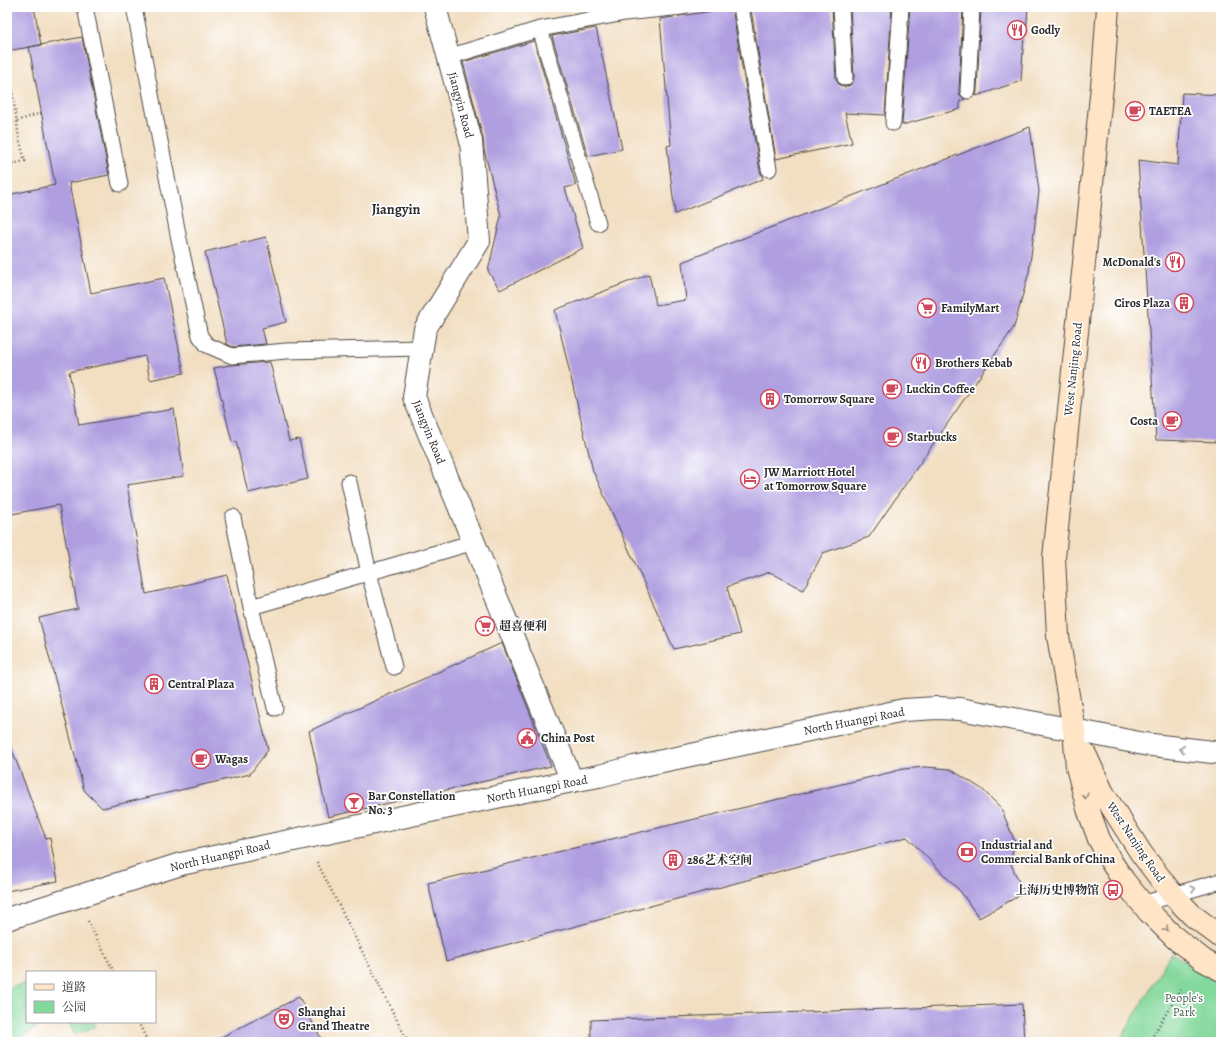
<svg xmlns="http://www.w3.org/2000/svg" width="1228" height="1049" viewBox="0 0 1228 1049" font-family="Alegreya,'Noto Serif SC',serif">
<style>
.green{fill:#83d89b;stroke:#578263}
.building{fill:#af9ee0}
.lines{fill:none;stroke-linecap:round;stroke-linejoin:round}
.service-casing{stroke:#494642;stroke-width:17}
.minor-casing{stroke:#494642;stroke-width:24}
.tertiary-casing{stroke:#494642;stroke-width:24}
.secondary-casing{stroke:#494642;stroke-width:24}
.path{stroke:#494642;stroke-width:2.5;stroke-dasharray:1 3;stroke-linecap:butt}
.service{stroke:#fff;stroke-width:15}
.minor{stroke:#fff;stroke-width:22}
.tertiary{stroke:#fff;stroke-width:22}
.secondary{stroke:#ffe4c6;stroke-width:22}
.oneway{stroke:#a0a0a0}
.oneway2{stroke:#958878}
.labels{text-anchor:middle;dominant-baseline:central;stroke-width:3.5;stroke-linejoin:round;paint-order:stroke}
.poi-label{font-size:12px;font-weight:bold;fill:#2b2b2b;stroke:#fff;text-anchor:start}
.street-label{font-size:12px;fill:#2b2b2b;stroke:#fff}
.park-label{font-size:12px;fill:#455f4d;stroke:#fff}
.quarter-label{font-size:14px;font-weight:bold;fill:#2b2b2b;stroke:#fff}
</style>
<rect width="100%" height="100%" fill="#fff"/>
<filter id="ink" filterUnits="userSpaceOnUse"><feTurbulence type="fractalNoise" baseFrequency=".025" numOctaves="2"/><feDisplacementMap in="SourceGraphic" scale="8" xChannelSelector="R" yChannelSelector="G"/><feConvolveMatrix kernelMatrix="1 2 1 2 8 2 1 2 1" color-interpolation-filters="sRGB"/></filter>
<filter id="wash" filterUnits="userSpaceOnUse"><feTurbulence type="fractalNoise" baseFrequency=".012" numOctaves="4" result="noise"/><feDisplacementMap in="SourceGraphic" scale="16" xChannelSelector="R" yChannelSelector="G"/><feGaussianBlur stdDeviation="0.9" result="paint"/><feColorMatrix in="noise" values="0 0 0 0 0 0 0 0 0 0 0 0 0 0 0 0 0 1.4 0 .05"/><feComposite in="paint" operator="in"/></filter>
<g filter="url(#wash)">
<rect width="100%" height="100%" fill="#f2dec1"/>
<path class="green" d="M 1171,953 L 1221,982 L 1221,1042 L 1119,1042 Z
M 27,983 L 27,1022 L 43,1022 L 16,1042 L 7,1042 L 7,988 Z
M 69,1022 L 94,1022 L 96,1026 L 75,1035 Z"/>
<g id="blocks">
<path class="building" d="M 7,7 L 34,7 L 41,45 L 7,51 Z
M 771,7 L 832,7 L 836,79 L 838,83 L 841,86 L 845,87 L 850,85 L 853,82 L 854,77 L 850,7 L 892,7 L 885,115 L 845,113 L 852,143 L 776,159 L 751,10 Z
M 910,7 L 963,7 L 959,91 L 960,95 L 965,99 L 960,101 L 960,109 L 902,125 Z
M 981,7 L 1028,7 L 1026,35 L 1024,34 L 1021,81 L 976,96 L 977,91 Z
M 732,8 L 760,171 L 763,179 L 675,214 L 667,146 L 671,145 L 660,19 Z
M 596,28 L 622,149 L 588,156 L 552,36 Z
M 82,37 L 109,175 L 69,183 L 91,293 L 164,278 L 184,373 L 150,380 L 145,356 L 69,372 L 79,425 L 174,409 L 184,476 L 127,485 L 146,594 L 227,575 L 268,750 L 250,774 L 102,808 L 84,790 L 39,618 L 78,609 L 59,505 L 7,515 L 7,195 L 55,185 L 29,47 Z
M 534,41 L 576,185 L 565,188 L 583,248 L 500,290 L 488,271 L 501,216 L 484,150 L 483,138 L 463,62 Z
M 1182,93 L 1221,95 L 1221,442 L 1156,440 L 1138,160 L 1178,165 Z
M 1030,127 L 1039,191 L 1029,272 L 1014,327 L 869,537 L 823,553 L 803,590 L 770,572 L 727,587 L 740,634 L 674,649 L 593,471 L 555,310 L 649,274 L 656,305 L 686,300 L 682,262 Z
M 266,237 L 286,322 L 262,328 L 266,344 L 233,347 L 227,344 L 205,252 Z
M 270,362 L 289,441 L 299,439 L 308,479 L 248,493 L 236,441 L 232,442 L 214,368 L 230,365 Z
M 502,643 L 551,766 L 328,817 L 309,731 Z
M 9,742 L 46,839 L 50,838 L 58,881 L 7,891 L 7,743 Z
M 926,767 L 950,769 L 982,789 L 1001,808 L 1015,842 L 1010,862 L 1024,893 L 979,918 L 961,892 L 907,837 L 446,961 L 428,883 L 892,772 L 903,769 Z
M 299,997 L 323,1042 L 212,1042 Z
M 1022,1004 L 1024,1042 L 591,1042 L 591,1020 Z"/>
</g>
</g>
<g filter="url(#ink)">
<use href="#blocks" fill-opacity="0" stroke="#494642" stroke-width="1"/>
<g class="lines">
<defs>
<path id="service" d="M 85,7 L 120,184
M 134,7 L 179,239 L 200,336 L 207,345 L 232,356 L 286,351 L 422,348
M 624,7 L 625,13 L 682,7
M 741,7 L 769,169
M 841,7 L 845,78
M 540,29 L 598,223
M 448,57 L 540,29 L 625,13
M 968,91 L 972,7
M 893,123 L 901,7
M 349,482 L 369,573 L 394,667
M 233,517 L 251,607 L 275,708
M 251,607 L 474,542
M 1142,904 L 1221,881"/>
<path id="minor" d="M 435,7 L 471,141 L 479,241 L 425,329 L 414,397 L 572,781"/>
<path id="tertiary" d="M 7,919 L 181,864 L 572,781 L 599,776 L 634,767 L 904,710 L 937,708 L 960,709 L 1074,730 L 1144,744 L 1221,753"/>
<path id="secondary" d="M 1108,7 L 1103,76 L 1054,558 L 1058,636 L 1074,730 L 1077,767 L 1088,809 L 1099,839 L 1112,863 L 1124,881 L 1149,912 L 1175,938 L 1203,960 L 1221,970
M 1085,754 L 1103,793 L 1141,853 L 1173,895 L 1192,915 L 1221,937"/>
</defs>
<use href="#service" class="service-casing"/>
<use href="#minor" class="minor-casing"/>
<use href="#tertiary" class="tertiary-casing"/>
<use href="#secondary" class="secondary-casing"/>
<path class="path" d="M 7,83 L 11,82 L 19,138 L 25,161 L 7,165
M 17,121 L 41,113
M 317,862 L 408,1042
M 88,921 L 114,972
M 138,1022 L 148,1042
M 1149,1042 L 1181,989"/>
<use href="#service" class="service"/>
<use href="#minor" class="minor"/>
<use href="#tertiary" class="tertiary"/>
<use href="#secondary" class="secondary"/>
</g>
<defs><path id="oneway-chevron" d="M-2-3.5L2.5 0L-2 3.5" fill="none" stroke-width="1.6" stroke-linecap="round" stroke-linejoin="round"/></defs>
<g class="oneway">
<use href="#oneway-chevron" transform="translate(1182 749) rotate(-173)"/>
<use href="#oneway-chevron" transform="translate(1193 889) rotate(-16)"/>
</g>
<g class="oneway2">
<use href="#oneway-chevron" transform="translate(1085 796) rotate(76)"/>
<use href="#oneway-chevron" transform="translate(1166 929) rotate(45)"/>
</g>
</g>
<defs>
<symbol id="restaurant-ring" viewBox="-11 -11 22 22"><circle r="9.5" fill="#fff" stroke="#d1495b" stroke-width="1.5"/><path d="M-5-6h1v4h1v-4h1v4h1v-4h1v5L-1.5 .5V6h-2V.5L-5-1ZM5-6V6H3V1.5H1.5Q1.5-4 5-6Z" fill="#d1495b"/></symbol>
<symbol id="cafe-ring" viewBox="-11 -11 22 22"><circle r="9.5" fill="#fff" stroke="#d1495b" stroke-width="1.5"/><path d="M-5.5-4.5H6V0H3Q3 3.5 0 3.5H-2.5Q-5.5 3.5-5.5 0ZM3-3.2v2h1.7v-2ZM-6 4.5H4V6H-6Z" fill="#d1495b"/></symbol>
<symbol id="building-ring" viewBox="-11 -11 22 22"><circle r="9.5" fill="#fff" stroke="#d1495b" stroke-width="1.5"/><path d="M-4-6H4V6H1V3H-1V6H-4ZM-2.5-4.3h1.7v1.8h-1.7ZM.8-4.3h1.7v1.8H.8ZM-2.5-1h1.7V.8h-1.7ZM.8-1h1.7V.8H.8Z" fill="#d1495b"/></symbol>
<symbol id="supermarket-ring" viewBox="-11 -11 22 22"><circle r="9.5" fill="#fff" stroke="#d1495b" stroke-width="1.5"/><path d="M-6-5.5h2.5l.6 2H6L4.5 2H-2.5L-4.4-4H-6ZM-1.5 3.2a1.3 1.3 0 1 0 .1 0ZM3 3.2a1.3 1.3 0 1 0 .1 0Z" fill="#d1495b"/></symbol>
<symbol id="hotel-ring" viewBox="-11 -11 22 22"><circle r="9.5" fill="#fff" stroke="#d1495b" stroke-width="1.5"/><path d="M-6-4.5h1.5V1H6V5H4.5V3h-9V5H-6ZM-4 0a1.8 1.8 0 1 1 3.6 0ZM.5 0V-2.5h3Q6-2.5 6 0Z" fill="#d1495b"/></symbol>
<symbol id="civic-ring" viewBox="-11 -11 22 22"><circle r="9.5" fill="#fff" stroke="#d1495b" stroke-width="1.5"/><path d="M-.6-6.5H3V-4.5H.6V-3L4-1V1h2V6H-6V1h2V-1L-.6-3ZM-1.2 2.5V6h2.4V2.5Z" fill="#d1495b"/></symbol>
<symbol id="bar-ring" viewBox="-11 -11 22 22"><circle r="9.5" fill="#fff" stroke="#d1495b" stroke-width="1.5"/><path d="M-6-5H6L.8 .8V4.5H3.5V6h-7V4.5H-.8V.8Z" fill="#d1495b"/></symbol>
<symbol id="bank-ring" viewBox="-11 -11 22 22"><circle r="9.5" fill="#fff" stroke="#d1495b" stroke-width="1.5"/><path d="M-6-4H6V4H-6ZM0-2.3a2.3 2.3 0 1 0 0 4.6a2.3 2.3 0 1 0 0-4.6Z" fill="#d1495b"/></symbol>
<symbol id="bus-ring" viewBox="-11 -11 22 22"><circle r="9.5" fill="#fff" stroke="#d1495b" stroke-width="1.5"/><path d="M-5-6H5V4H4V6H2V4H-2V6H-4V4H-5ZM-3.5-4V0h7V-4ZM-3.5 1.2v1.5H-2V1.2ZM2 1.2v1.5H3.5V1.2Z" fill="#d1495b"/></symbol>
<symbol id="theatre-ring" viewBox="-11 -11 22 22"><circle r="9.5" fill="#fff" stroke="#d1495b" stroke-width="1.5"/><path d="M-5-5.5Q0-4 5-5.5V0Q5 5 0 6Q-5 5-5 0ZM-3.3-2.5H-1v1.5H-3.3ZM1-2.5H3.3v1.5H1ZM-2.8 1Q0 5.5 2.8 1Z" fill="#d1495b"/></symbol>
</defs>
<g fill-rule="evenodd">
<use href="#restaurant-ring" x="1006" y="19" width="22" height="22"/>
<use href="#cafe-ring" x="1124" y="100" width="22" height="22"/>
<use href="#restaurant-ring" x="1164" y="251" width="22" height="22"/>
<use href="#building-ring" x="1173" y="292" width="22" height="22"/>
<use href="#supermarket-ring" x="916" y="297" width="22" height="22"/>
<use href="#restaurant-ring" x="910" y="352" width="22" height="22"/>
<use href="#cafe-ring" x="881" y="378" width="22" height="22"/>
<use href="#building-ring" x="759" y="388" width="22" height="22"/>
<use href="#cafe-ring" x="1161" y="410" width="22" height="22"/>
<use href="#cafe-ring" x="882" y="426" width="22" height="22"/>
<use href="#hotel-ring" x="739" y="468" width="22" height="22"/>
<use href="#supermarket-ring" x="474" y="615" width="22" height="22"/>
<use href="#building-ring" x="143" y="673" width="22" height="22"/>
<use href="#civic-ring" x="516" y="727" width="22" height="22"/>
<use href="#cafe-ring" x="190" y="748" width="22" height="22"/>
<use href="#bar-ring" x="343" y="792" width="22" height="22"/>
<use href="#bank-ring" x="956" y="841" width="22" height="22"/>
<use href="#building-ring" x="662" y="849" width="22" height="22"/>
<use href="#bus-ring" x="1102" y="879" width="22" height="22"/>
<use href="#theatre-ring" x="273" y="1008" width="22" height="22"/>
</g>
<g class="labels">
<g class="poi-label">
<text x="1031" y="30">Godly</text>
<text x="1149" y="111">TAETEA</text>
<text x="1161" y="262" text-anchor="end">McDonald's</text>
<text x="1170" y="303" text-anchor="end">Ciros Plaza</text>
<text x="941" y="308">FamilyMart</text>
<text x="935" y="363">Brothers Kebab</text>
<text x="906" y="389">Luckin Coffee</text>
<text x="784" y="399">Tomorrow Square</text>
<text x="1158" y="421" text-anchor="end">Costa</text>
<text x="907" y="437">Starbucks</text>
<text x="764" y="472">JW Marriott Hotel<tspan x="764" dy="14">at Tomorrow Square</tspan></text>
<text x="499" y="626">超喜便利</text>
<text x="168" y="684">Central Plaza</text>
<text x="541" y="738">China Post</text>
<text x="215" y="759">Wagas</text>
<text x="368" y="796">Bar Constellation<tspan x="368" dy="14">No. 3</tspan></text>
<text x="981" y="845">Industrial and<tspan x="981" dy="14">Commercial Bank of China</tspan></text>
<text x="687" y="860">286艺术空间</text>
<text x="1099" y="890" text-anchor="end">上海历史博物馆</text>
<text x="298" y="1012">Shanghai<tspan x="298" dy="14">Grand Theatre</tspan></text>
</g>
<g class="street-label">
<text transform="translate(461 105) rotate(75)">Jiangyin Road</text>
<text transform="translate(1073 369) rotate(-84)">West Nanjing Road</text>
<text transform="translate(429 432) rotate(68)">Jiangyin Road</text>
<text transform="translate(854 721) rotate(-11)">North Huangpi Road</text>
<text transform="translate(537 789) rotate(-11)">North Huangpi Road</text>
<text transform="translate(1136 842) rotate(56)">West Nanjing Road</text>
<text transform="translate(220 856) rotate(-13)">North Huangpi Road</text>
</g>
<g class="park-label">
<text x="1184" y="998">People's<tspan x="1184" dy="14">Park</tspan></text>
</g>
<g class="quarter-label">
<text x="396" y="209">Jiangyin</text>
</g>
</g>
<rect width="1228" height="1049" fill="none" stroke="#fff" stroke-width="24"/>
<rect x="26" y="971" width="130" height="52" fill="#ffffff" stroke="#aaaaaa"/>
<rect x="34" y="984" width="20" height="6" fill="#ffe4c6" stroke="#aaaaaa"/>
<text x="62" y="991" font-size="12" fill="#2b2b2b">道路</text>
<rect x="34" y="1001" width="20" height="12" fill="#83d89b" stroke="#aaaaaa"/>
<text x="62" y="1011" font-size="12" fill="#2b2b2b">公园</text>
</svg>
